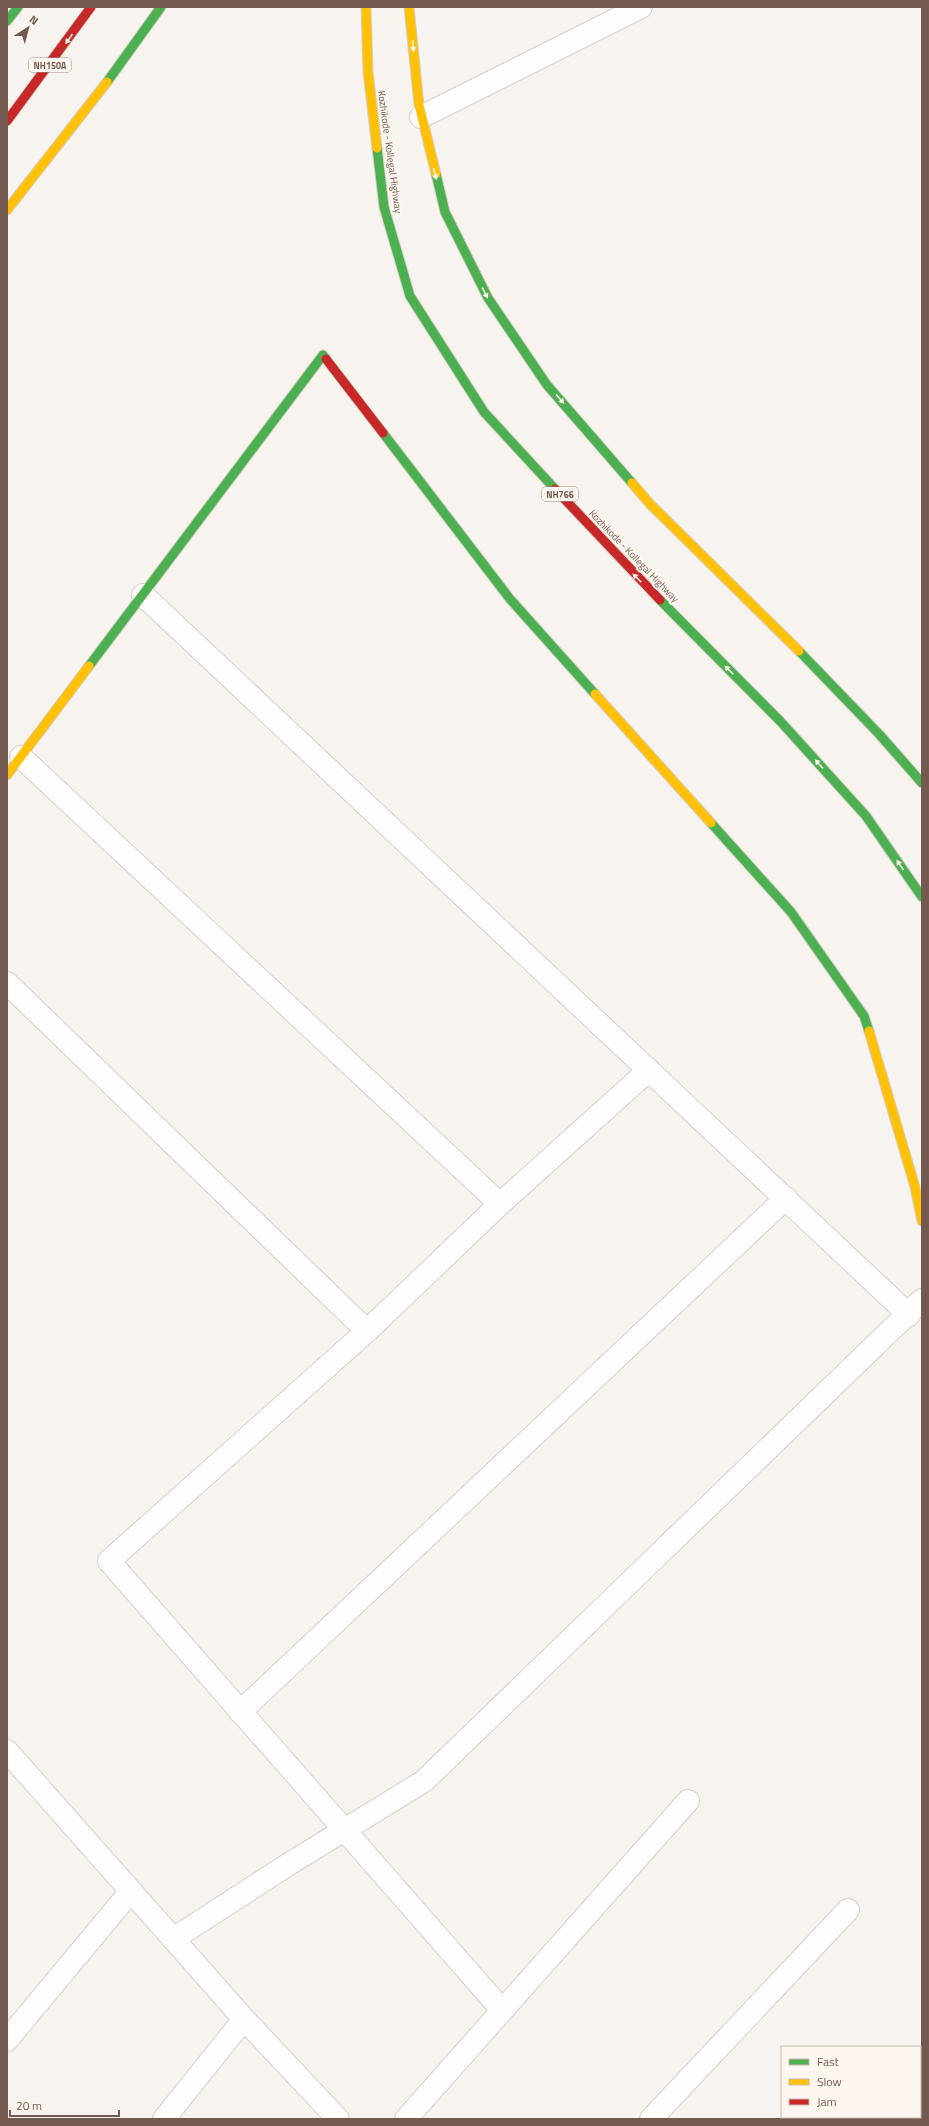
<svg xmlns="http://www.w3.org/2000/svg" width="929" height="2126" viewBox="0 0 929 2126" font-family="'Titillium Web',sans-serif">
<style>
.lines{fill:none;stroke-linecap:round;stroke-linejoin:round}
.street-casing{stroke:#d6d0cc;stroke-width:24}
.fast-casing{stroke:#d6ceca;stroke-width:11}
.slow-casing{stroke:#d6ceca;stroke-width:11}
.jam-casing{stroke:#d6ceca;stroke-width:11}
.street{stroke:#fefdfc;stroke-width:22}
.fast{stroke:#4caf50;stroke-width:9}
.slow{stroke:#ffc107;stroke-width:9}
.jam{stroke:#c62828;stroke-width:9}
.oneway{fill:#fdf7f0}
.labels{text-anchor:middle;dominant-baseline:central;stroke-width:4;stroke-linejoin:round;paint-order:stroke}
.shield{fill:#fdf7f0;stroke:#9c8880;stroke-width:1}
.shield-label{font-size:9px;font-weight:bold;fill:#735950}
.street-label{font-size:10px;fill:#735950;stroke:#fdf7f0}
</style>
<rect width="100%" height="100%" fill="#f7f3ee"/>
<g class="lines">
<defs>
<path id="street" d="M 421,117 L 641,7
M 143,595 L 909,1315
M 21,757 L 500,1204
M 7,983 L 367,1331
M 240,1712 L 786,1198
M 7,1751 L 244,2019 L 164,2119
M 173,1939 L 289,1864 L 424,1781 L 922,1300
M 502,2010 L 109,1561 L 367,1331 L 500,1204 L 649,1070
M 244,2019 L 338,2119
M 7,2040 L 131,1891
M 406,2119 L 688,1801
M 651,2119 L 848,1910"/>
<path id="fast" d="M 7,21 L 18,7
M 107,82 L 161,7
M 377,148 L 384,207 L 410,296 L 484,412 L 555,489
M 436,174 L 445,212 L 488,298 L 547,385 L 632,483
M 383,433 L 510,599 L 595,694
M 660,600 L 781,722 L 866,816 L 922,897
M 799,651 L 879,734 L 922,783
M 89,666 L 323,355 L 326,359
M 711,823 L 791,912 L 864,1016 L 869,1031"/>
<path id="slow" d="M 366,7 L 368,72 L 377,148
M 409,7 L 419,105 L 436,174
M 7,210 L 107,82
M 632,483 L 650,504 L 799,651
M 595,694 L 711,823
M 7,775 L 89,666
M 869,1031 L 915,1187 L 922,1221"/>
<path id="jam" d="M 7,121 L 91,7
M 326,359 L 383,433
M 555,489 L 660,600"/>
</defs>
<use href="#street" class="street-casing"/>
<use href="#fast" class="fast-casing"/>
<use href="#slow" class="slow-casing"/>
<use href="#jam" class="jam-casing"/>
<use href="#street" class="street"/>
<use href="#fast" class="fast"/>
<use href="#slow" class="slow"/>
<use href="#jam" class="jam"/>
</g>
<defs><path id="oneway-solid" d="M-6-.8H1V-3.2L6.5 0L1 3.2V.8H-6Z"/></defs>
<g class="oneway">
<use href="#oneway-solid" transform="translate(69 39) rotate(125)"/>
<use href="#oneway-solid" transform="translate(413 46) rotate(85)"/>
<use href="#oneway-solid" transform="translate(435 174) rotate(76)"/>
<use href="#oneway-solid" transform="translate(485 293) rotate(63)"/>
<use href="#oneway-solid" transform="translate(560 399) rotate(49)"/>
<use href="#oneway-solid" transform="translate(637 578) rotate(-135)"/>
<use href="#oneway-solid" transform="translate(729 670) rotate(-135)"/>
<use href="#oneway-solid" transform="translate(819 764) rotate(-132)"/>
<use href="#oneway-solid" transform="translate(900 865) rotate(-124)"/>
</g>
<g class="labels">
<g class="shield">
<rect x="29" y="58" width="42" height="14" rx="3"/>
<rect x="542" y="487" width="36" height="14" rx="3"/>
</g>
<g class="shield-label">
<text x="50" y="65">NH150A</text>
<text x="560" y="494">NH766</text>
</g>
<g class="street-label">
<text transform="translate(390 152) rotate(82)">Kozhikode - Kollegal Highway</text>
<text transform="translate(634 556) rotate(46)">Kozhikode - Kollegal Highway</text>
</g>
</g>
<rect width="929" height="2126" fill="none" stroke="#735950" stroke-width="16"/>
<rect x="781" y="2046" width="140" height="72" fill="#fdf7f0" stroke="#c6b8b0"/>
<rect x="789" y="2059" width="20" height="6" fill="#4caf50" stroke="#c6b8b0"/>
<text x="817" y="2066" font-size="12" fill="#735950">Fast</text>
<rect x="789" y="2079" width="20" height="6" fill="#ffc107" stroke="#c6b8b0"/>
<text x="817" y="2086" font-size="12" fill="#735950">Slow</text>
<rect x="789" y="2099" width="20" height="6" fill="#c62828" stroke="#c6b8b0"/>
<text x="817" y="2106" font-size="12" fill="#735950">Jam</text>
<g transform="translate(28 28) rotate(36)" stroke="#fdf7f0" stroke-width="3" paint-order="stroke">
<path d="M0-3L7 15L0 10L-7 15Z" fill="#735950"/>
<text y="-6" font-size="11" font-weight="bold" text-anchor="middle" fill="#735950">N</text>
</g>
<path d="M10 2110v6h109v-6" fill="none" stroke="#735950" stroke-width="2"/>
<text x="16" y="2110" font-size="12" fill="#735950" stroke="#fdf7f0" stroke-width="3" paint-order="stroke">20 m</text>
</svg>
